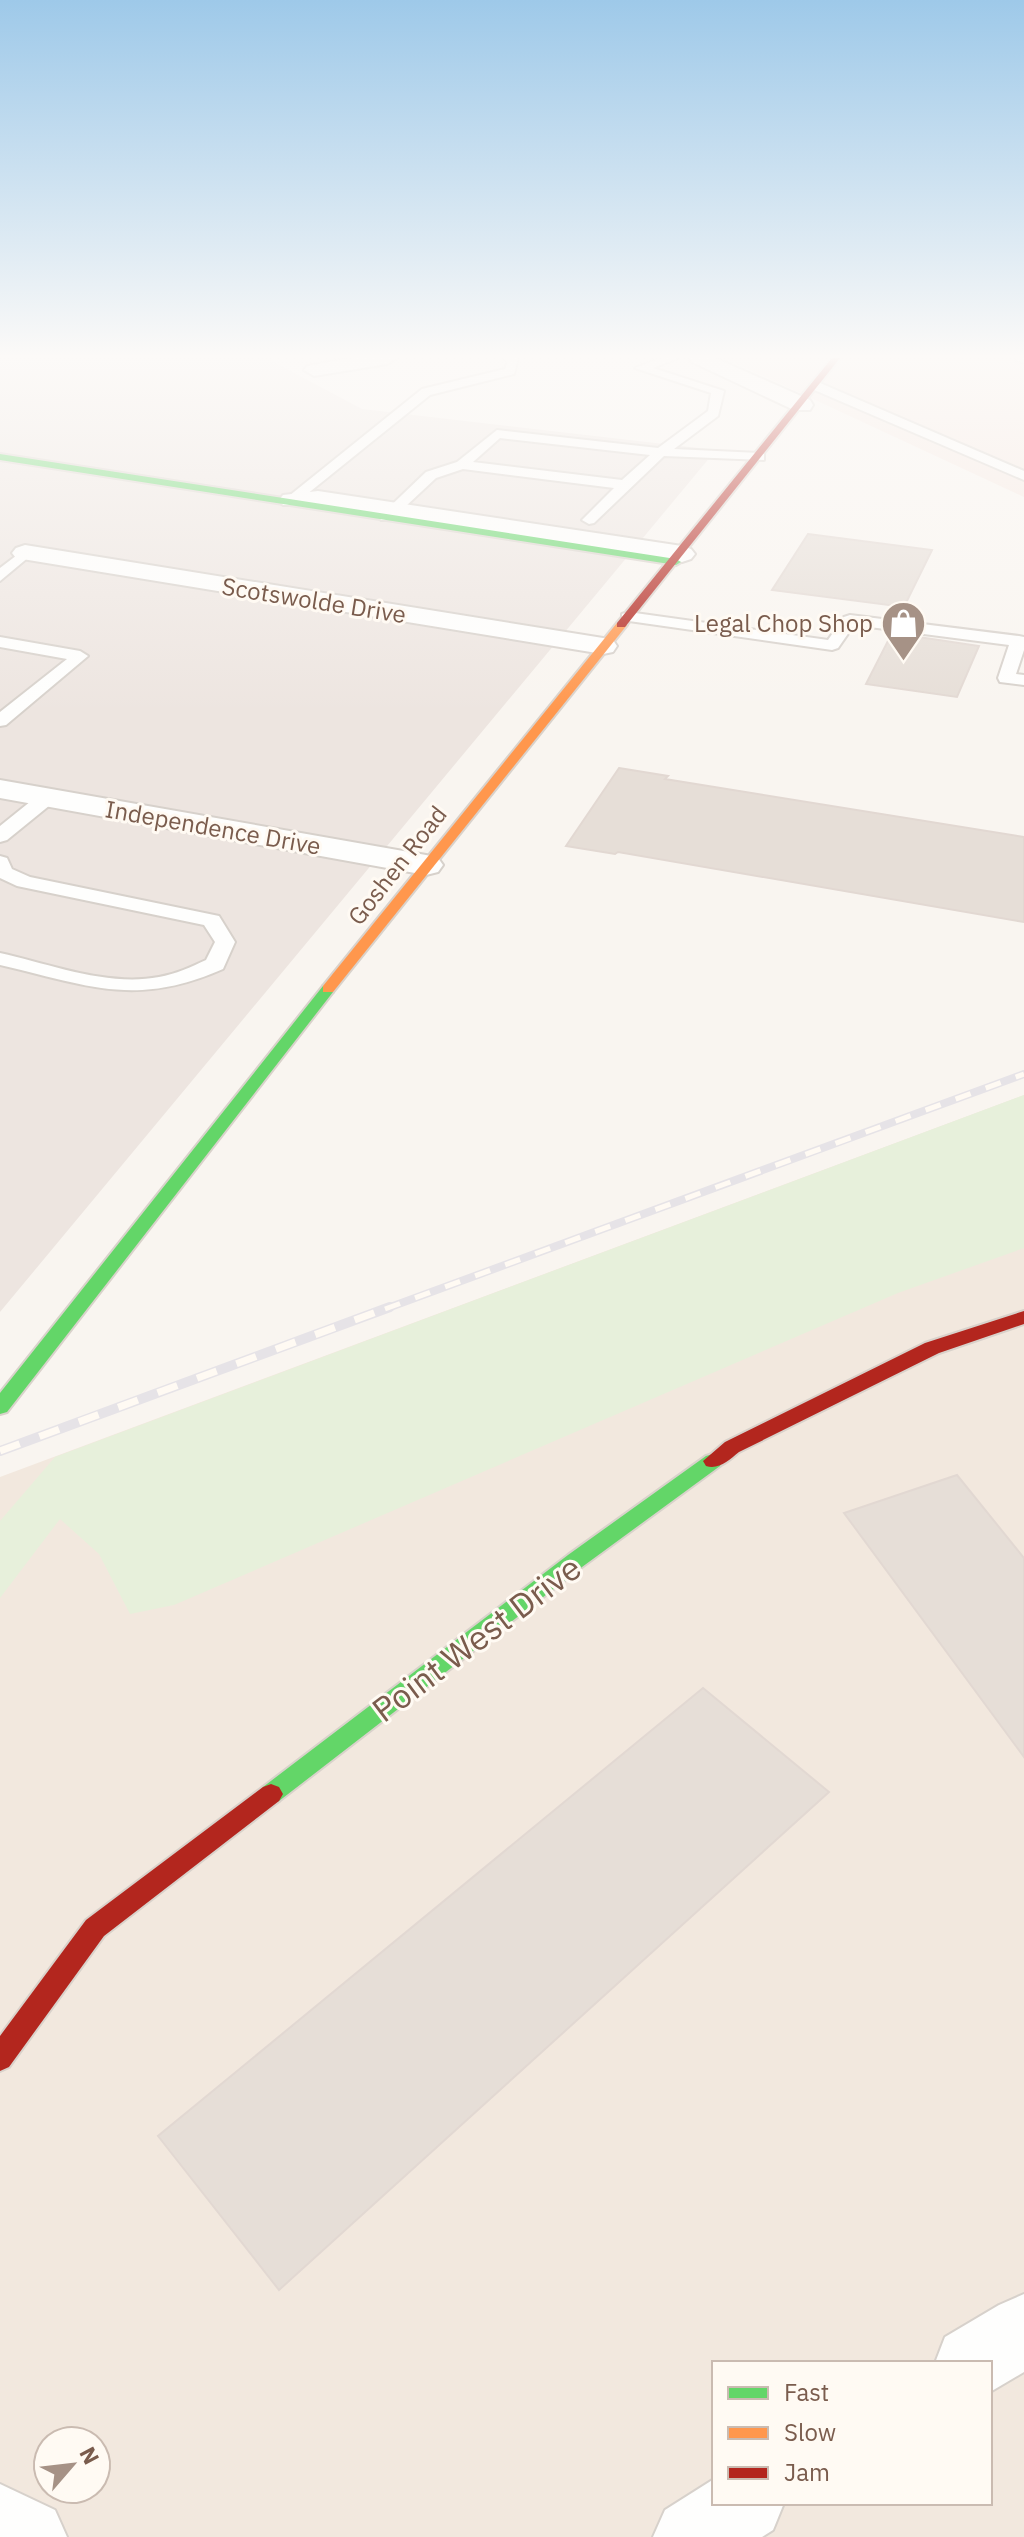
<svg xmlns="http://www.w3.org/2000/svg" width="1024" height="2537" viewBox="0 0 1024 2537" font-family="'IBM Plex Sans',sans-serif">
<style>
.residential{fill:#f2e8de;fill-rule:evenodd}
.commercial{fill:#f6e8e1}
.industrial{fill:#ede5e0}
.green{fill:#e7f0db}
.building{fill:#e6ded7;stroke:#e2d8d2;stroke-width:2}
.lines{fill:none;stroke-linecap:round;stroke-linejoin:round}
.lane-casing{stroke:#d7d1cb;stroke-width:4}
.street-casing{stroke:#d7d1cb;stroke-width:4}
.fast-casing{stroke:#d9d2cb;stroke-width:4}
.slow-casing{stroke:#d9d2cb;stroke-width:4}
.jam-casing{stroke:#d9d2cb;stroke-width:4}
.lane{fill:#fefefd;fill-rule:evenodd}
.street{fill:#fefefd;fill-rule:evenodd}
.fast{fill:#63d668;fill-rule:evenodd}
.slow{fill:#ff974d;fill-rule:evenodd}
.jam{fill:#b3261e;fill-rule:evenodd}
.rail-far1-casing{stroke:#e6e3e7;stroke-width:8}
.rail-casing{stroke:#e6e3e7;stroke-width:10}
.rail-far1{stroke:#fffaf3;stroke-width:5;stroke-dasharray:16;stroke-linecap:butt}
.rail{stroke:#fffaf3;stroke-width:7;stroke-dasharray:21;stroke-linecap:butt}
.labels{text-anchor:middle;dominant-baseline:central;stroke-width:6;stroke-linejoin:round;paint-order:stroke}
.far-street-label{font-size:24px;fill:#7a5c4d;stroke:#fffaf3}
.far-poi-label{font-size:24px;fill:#7a5c4d;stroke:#fffaf3;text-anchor:end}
.near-street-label{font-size:34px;fill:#7a5c4d;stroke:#fffaf3}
</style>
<rect width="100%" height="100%" fill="#f9f5f0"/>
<path class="residential" d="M 1024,1095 L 1024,2537 L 0,2537 L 0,1477 ZM 714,2363 L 990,2363 L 990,2503 L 714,2503 ZM 48,2441 L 96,2441 L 96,2489 L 48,2489 Z"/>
<path class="commercial" d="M 725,358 L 1024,358 L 1024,497 Z"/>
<path class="industrial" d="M 0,358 L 266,358 L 362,409 L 716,450 L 0,1312 Z"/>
<path class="green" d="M 1024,1095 L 1024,1248 L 898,1293 L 174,1605 L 130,1614 L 99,1554 L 60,1519 L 0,1598 L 0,1521 L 55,1457 Z"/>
<path class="building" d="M 808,534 L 932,550 L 904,607 L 772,590 Z
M 892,633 L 979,646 L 957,697 L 866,684 Z
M 619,768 L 668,776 L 665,779 L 1024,837 L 1024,922 L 618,852 L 615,854 L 566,846 Z
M 957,1475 L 1024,1558 L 1024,1757 L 844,1513 Z
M 703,1688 L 829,1792 L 279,2290 L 158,2136 Z"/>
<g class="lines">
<defs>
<path id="lane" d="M 503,358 L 518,358 L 514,374 L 430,395 L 296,503 L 284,500 L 422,389 L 505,369 L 508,362 Z
M 661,358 L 678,358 L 653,368 L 724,391 L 718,416 L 674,449 L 759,453 L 764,454 L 764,460 L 664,456 L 594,523 L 589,524 L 582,520 L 614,488 L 463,469 L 436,478 L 391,520 L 381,520 L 379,517 L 426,472 L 457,462 L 497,430 L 658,448 L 708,411 L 711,393 L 635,368 ZM 500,438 L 650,455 L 622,480 L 473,462 Z
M 1015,358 L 1024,358 L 1024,362 L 1017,361 Z
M 812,383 L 820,383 L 1024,471 L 1024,480 L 812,389 Z
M 25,549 L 32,553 L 30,556 L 0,581 L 0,568 Z
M 628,612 L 828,640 L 844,617 L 850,615 L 1019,636 L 1024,637 L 1024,650 L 1016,674 L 1024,675 L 1024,685 L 1000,682 L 998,678 L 1009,645 L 854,625 L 838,648 L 832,650 L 622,620 L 622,614 Z
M 0,637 L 80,651 L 88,656 L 6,725 L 0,726 L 0,712 L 67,659 L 0,647 Z
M 48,791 L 57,797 L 55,801 L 7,840 L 0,842 L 0,826 L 41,793 Z
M 0,856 L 7,858 L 12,869 L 30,877 L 219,916 L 235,942 L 223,969 C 135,1008 87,985 0,965 L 0,953 C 50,964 108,987 159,977 C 176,974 191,967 206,960 L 215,942 L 204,925 L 17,886 L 0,878 Z"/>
<path id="street" d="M 352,358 L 397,358 L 387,364 L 314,376 L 304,370 L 307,366 Z
M 689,358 L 715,358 L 810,400 L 813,405 L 810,410 L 794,410 L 692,362 Z
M 318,491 L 682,546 L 691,549 L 695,554 L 691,559 L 682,562 L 318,505 L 283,505 L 279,500 L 283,495 Z
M 25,545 L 603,638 L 613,640 L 617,646 L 613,652 L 603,654 L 16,558 L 12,553 L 16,548 Z
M 0,780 L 426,855 L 438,858 L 443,865 L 438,872 L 426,875 L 0,798 Z
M 1024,2294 L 1024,2372 L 990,2392 L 990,2363 L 935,2363 L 945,2337 L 999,2305 Z
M 714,2479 L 714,2503 L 784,2503 L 773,2530 L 762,2537 L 653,2537 L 665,2510 Z
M 0,2484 L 55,2510 L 67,2537 L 0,2537 Z"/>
<path id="fast" d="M 0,454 L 676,559 L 681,562 L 676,565 L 0,460 Z
M 328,985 L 333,986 L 333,992 L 7,1412 L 0,1414 L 0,1393 L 323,986 Z
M 713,1454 L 720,1456 L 723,1461 L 720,1466 L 582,1567 L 279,1801 L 271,1804 L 263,1801 L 259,1794 L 263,1787 L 568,1555 L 706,1456 Z"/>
<path id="slow" d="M 617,623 L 627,625 L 333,992 L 323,992 L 323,986 Z"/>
<path id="jam" d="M 832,358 L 840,358 L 625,627 L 617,627 L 617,623 Z
M 1024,1311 L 1024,1324 L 939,1353 L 739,1452 C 729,1460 719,1470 706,1466 L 703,1461 L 725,1442 L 925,1343 Z
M 271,1784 L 279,1787 L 283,1794 L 279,1801 L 104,1936 L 9,2067 L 0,2071 L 0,2036 L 86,1920 L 263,1787 Z"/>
</defs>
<use href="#lane" class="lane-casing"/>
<use href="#street" class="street-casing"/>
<use href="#fast" class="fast-casing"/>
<use href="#slow" class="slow-casing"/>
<use href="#jam" class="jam-casing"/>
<use href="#lane" class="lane"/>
<use href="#street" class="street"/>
<use href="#fast" class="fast"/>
<use href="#slow" class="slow"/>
<use href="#jam" class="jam"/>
<defs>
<path id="rail-far1" d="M 385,1309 L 1024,1074"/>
<path id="rail" d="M 0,1451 L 390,1307"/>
</defs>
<use href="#rail-far1" class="rail-far1-casing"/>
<use href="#rail" class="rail-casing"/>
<use href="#rail-far1" class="rail-far1"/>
<use href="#rail" class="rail"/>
</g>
<linearGradient id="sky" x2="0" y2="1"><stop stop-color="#9ec9e9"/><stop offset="0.5" stop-color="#fcfaf8"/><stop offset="1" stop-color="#fcfaf8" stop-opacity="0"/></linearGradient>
<rect width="1024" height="713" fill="url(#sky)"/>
<defs>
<symbol id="shop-pin" viewBox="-11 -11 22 30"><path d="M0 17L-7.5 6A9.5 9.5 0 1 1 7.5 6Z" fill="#a69286" stroke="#fffaf3"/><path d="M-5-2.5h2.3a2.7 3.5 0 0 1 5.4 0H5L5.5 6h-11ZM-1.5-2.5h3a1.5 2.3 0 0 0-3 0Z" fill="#fff"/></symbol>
</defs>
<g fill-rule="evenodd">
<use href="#shop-pin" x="878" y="598" width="51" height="69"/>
</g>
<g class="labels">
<g class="far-street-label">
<text transform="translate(314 600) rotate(9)">Scotswolde Drive</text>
<text transform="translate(213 827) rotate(10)">Independence Drive</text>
<text transform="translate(397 865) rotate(-52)">Goshen Road</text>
</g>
<g class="far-poi-label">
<text x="873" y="623">Legal Chop Shop</text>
</g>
<g class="near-street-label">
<text transform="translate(476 1638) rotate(-37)">Point West Drive</text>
</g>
</g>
<rect x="712" y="2361" width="280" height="144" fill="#fffaf3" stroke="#cabbb1" stroke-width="2"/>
<rect x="728" y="2387" width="40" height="12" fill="#63d668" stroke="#cabbb1" stroke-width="2"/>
<text x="784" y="2401" font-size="24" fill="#7a5c4d">Fast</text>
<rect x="728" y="2427" width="40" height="12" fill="#ff974d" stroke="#cabbb1" stroke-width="2"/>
<text x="784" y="2441" font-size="24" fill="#7a5c4d">Slow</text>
<rect x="728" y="2467" width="40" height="12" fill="#b3261e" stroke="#cabbb1" stroke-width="2"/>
<text x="784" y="2481" font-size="24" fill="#7a5c4d">Jam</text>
<g transform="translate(72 2465) rotate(62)"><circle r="38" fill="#fffaf3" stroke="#cabbb1" stroke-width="2"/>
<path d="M0-6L14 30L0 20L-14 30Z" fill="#a69286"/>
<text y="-12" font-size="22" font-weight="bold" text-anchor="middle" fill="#7a5c4d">N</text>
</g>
</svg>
